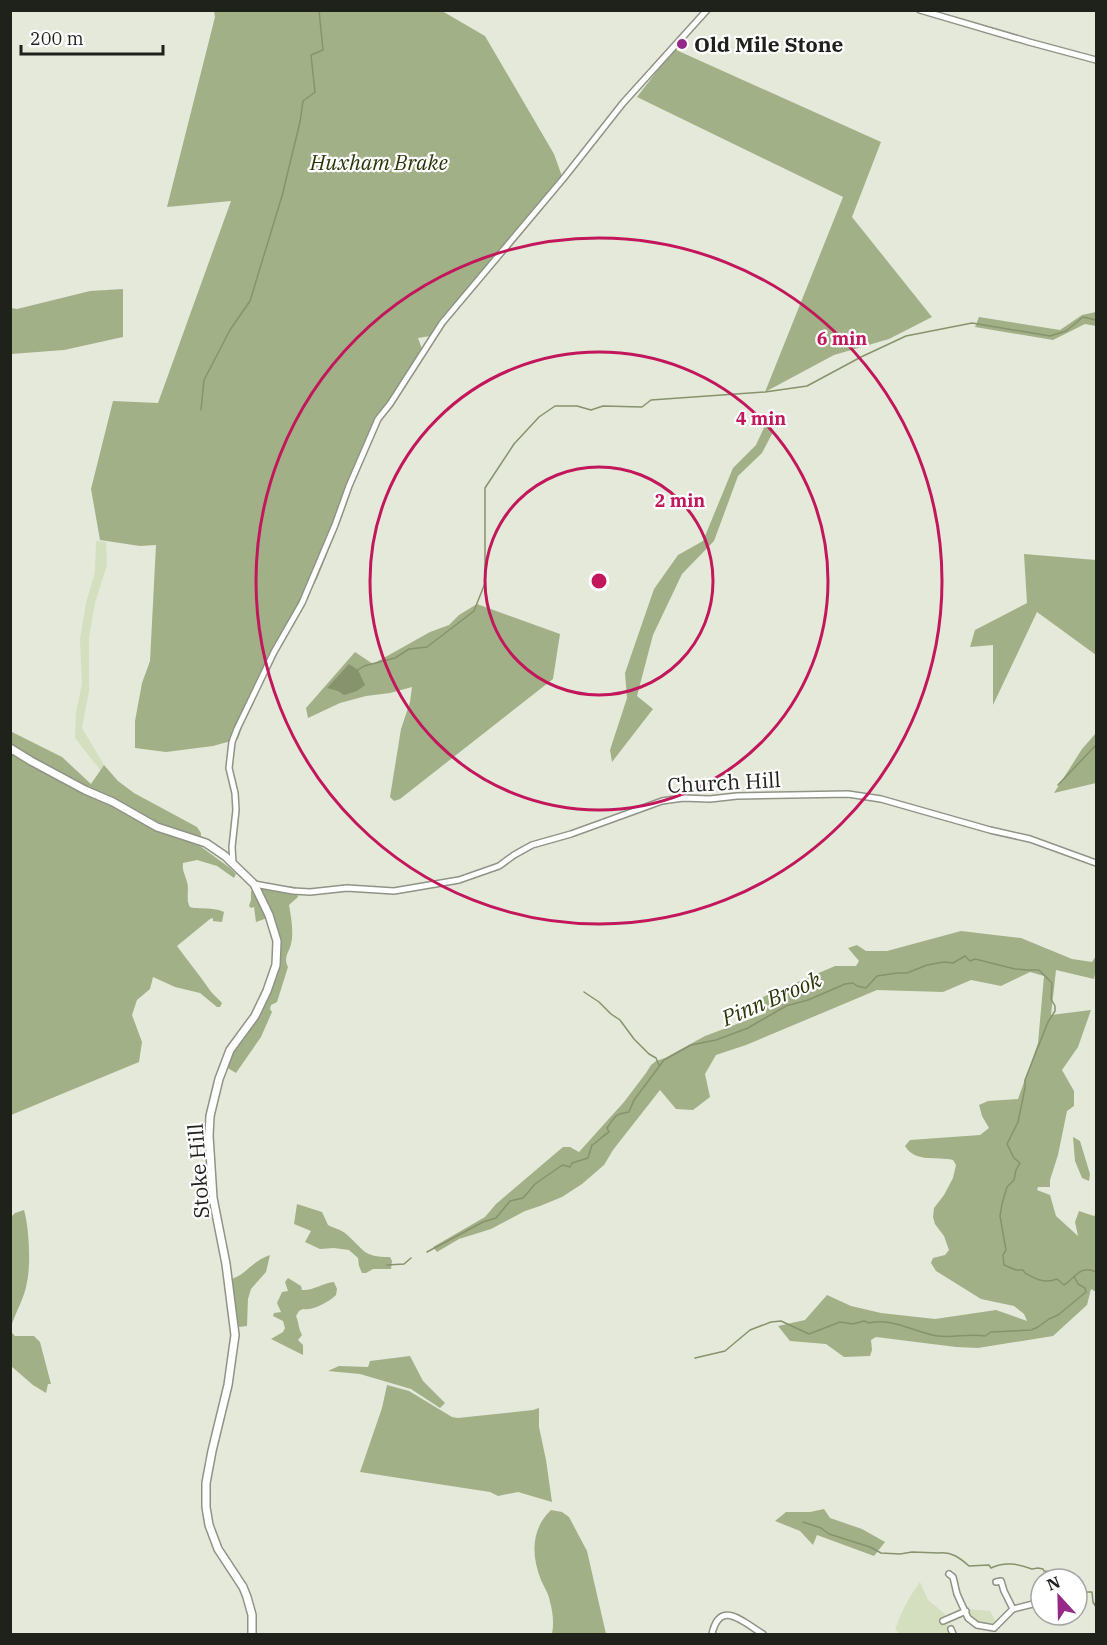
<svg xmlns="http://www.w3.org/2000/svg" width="1107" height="1645" viewBox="0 0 1107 1645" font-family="'IBM Plex Serif',serif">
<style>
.green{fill:#d3dfbe}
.forest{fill:#a2b088}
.water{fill:#86936c}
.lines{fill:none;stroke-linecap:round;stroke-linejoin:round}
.stream{stroke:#86936c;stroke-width:1.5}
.street-casing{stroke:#8f9486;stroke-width:8}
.secondary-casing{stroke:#8f9486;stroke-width:10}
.street{stroke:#fff;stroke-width:5}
.secondary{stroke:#fff;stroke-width:7}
.ring{fill:none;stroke:#c2185b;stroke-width:3}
.poi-dot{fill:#962889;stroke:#fff;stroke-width:2}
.labels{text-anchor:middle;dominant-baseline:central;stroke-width:4.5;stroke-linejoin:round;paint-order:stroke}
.poi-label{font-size:21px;font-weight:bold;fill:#1f211b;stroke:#fff;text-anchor:start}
.park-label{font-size:21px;font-style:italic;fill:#2a3607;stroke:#fff}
.street-label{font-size:21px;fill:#1f211b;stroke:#fff}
.water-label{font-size:22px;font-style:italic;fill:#2a3607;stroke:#fff}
.centre{fill:#c2185b;stroke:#fff;stroke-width:3}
.ring-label{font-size:18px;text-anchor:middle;font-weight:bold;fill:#c2185b;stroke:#fff;stroke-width:4.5;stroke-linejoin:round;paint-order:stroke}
</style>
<rect width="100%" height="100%" fill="#e4e9da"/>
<path class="green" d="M 96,541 L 106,542 L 107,565 L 95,603 L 89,637 L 89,691 L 82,728 L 104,765 L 101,771 L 75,738 L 76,712 L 82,684 L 80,640 L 86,603 L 95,572 Z
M 920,1582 L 928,1600 L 945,1614 L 947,1618 L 963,1611 L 965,1616 L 948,1624 L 951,1634 L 897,1634 L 899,1632 L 895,1630 C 901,1612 909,1597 920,1582 Z
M 967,1609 L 990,1611 L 996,1622 C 982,1628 973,1621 967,1609 Z"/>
<path class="forest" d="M 214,11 L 442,11 L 485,36 L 554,154 L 563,179 L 431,336 L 418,338 L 422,349 L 401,382 L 380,420 L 359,468 L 342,517 L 317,579 L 254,692 L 238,739 L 213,746 L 166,752 L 135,748 L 135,721 L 142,683 L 150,661 L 156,545 L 140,546 L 100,540 L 91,489 L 113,401 L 158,403 L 231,201 L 167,207 L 215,17 Z
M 674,49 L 881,142 L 852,217 L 932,317 L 889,339 L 834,355 L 765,392 L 843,197 L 637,97 Z
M 123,289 L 123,337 L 64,350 L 11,354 L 11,308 L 17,309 L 90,291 Z
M 1096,312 L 1096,326 L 1085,324 L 1053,340 L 975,327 L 979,317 L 1060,330 L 1082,315 Z
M 768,419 L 773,432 L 762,453 L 738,476 L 714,541 L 682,574 L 653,635 L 637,696 L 653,709 L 612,762 L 610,750 L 627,698 L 625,673 L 654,589 L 678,555 L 703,541 L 733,468 L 756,445 Z
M 1024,554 L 1096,560 L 1096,655 L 1037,612 L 993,705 L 993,645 L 970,647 L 975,630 L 1027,603 Z
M 477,604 L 560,634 L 553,679 L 400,799 L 394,801 L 390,797 L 401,729 L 410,702 L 412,687 L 390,693 L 366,696 L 340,703 L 308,718 L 306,708 L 355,652 L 373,664 L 430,632 L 449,625 L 459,615 Z
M 10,731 L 62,757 L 91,784 L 104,765 L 118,781 L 134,793 L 197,827 L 201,833 L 200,846 L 230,868 L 236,874 L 234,878 L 217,866 L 197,860 L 183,863 C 182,871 185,874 187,882 C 189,888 187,896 188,902 C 189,904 189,906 190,907 C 192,909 216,907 224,912 L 222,922 L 213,921 L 213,918 L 210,919 L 177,946 C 187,960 199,974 209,989 C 212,994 218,998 222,1003 L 220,1007 L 217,1007 L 200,993 L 175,987 L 153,977 L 150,989 L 137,1000 L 132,1015 L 142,1042 L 139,1062 L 11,1115 Z
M 1096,733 L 1096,783 L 1054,793 L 1082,749 Z
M 259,883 L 296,887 L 298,897 L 289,905 C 291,917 294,932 291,944 C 289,953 283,957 288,967 L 277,1002 L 271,1005 L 270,1009 L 272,1012 L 261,1037 L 236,1073 L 226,1067 L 233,1049 L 256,1018 L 266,1001 L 279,960 L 270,917 L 256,922 L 254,907 L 251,908 L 249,906 L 251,900 L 251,891 L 257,892 Z
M 961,931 L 1021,938 L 1072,959 L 1092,962 L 1096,956 L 1096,969 L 1094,979 L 1056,970 L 1051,1015 L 1091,1010 L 1078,1047 L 1062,1070 L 1074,1091 L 1074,1106 L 1067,1111 L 1058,1155 L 1050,1180 L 1050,1187 L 1038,1187 L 1037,1190 L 1050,1195 L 1056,1216 L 1078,1236 L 1075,1222 L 1079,1211 L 1094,1216 L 1096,1214 L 1096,1292 L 1091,1289 L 1087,1305 L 1053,1336 L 978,1348 L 956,1347 L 876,1337 L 871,1340 L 872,1350 L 870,1356 L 844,1357 L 826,1344 L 790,1341 L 778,1326 L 805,1320 L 827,1295 L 851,1306 L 881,1313 L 935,1319 L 996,1310 L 1027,1321 L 1024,1314 L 1014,1306 L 981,1299 L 936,1271 L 931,1263 L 933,1258 L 945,1255 L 949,1250 L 944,1236 L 935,1224 L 933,1217 L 934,1208 L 944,1195 L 953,1178 L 956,1165 L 953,1160 C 936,1156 915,1163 905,1146 L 910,1140 L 980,1135 L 989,1128 L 982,1116 L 979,1105 L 988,1101 L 1018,1099 L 1038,1043 L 1044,976 L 1030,972 L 1001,986 L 971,980 L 943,992 L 877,990 L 746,1045 L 716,1055 L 705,1074 L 710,1097 L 693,1110 L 676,1109 L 660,1090 L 613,1150 L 604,1165 L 582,1184 L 562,1197 L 540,1206 L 525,1211 L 491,1229 L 459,1239 L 437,1252 L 433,1247 L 485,1217 L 496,1204 L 563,1147 L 570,1147 L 579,1152 L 624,1102 L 646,1073 L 651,1065 L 656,1061 L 665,1058 L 705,1036 L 766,1013 L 763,997 L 835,966 L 856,966 L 859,961 L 848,948 L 857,945 L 866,951 L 887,951 Z
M 1073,1137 L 1080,1141 L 1090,1174 L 1089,1181 L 1082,1178 L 1075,1161 Z
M 297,1204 L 322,1212 L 328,1225 C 333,1228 340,1229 345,1233 C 365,1250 362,1257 390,1257 L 392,1261 L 391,1269 L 373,1269 L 366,1273 L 362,1273 L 359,1266 L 358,1258 L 349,1250 L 334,1248 L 320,1249 L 305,1242 L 311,1231 L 294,1224 Z
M 24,1210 C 29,1227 31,1265 27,1282 C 25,1297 15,1313 11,1327 L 11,1217 L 15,1213 Z
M 270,1255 L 266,1272 L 251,1289 L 248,1299 L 247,1326 L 239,1327 L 236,1322 L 232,1279 C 248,1273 252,1261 270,1255 Z
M 288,1278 L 301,1286 L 302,1290 C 313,1291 322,1283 334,1282 L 337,1289 L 336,1295 C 329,1302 312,1311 303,1309 L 299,1311 L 296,1316 C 299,1323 298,1327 302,1335 L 298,1340 L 303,1345 L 303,1355 L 271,1339 L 283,1332 L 285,1328 L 283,1321 L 273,1316 L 274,1313 L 281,1312 L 277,1303 L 282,1292 L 288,1291 L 285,1282 Z
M 11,1332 L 15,1336 L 34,1336 L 40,1342 L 51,1384 L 48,1384 L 46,1393 L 33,1385 L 11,1366 Z
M 410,1356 L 423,1381 L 445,1403 L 440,1408 L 411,1389 L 360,1374 L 328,1371 L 339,1366 L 368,1367 L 370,1361 Z
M 387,1385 L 409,1391 L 452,1417 L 458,1418 L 533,1410 L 539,1408 L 539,1427 L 546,1460 L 552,1502 L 518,1492 L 498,1496 L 490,1492 L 360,1472 L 382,1408 Z
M 824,1509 L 830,1518 L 862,1529 L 885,1542 L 874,1556 L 817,1535 L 813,1545 L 800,1531 L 775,1521 L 786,1512 L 810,1512 Z
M 551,1510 L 562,1512 L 569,1517 L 587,1551 L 606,1634 L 552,1634 C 554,1624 553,1612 550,1602 C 549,1594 544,1587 541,1580 C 531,1555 531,1529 551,1510 Z"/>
<path class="water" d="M 349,664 L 358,670 L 365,685 L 357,691 L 344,695 L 338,691 L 327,688 Z"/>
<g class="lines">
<path class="stream" d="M 201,410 L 204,380 L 230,330 L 250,301 L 282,196 L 300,122 L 303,101 L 315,92 L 311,55 L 323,50 L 319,10
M 358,670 L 364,666 L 395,658 L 409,649 L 427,647 L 474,611 L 485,583 L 485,488 L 514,444 L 539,417 L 555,406 L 577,406 L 591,410 L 603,406 L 642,407 L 651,400 L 765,392 L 807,386 L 861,357 L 906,336 L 972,323 L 1050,336 L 1066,331 L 1083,317 L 1096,320
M 1058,785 L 1096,745
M 584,992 L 599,1002 L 611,1014 L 620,1020 L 634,1039 L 649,1054 L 656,1058 L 659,1065
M 427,1252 L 483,1222 L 496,1218 L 510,1201 L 523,1198 L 535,1184 L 561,1166 L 563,1165 L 570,1167 L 572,1163 L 588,1158 L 592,1145 C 598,1142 602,1136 609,1132 L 607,1128 C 615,1117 614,1114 629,1112 L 634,1100 L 664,1060 L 691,1045 L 716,1040 L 748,1028 L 786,1006 L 808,1000 L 845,984 L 853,983 L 857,986 L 866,988 L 877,976 L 897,973 L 907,973 L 927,965 L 944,962 L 953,963 L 965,956 L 970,961 L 975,959 L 1015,969 L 1027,970 L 1039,970 L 1052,983 L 1051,999 L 1055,1006 L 1055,1011 L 1048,1022 L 1025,1080 L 1025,1088 L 1018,1122 L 1007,1144 L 1014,1158 L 1020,1163 L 1016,1170 L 1014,1180 L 1007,1187 L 1002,1204 L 1000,1216 L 1006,1250 L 1003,1255 L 1004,1265 L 1016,1270 L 1023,1270 L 1025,1273 C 1036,1279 1044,1284 1057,1279 L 1064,1285 C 1075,1278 1081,1264 1096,1272
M 387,1265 L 404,1264 L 411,1258
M 695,1358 L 725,1351 L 750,1330 L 771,1322 L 781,1321 L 809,1334 L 840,1322 L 853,1324 L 864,1321 L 869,1323 C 891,1317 916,1333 938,1336 C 954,1338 970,1333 985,1336 L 991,1332 L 1031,1330 L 1038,1327 L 1049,1319 L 1058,1315 L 1086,1292 L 1085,1288 L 1078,1284 L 1074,1276
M 803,1522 L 821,1528 L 829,1534 L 870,1547 L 881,1553 L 900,1554 L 912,1552 L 939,1553 C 951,1551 960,1558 969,1566 L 989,1565 L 991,1568 C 1005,1561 1018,1564 1032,1569 L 1038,1568 L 1043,1569 L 1044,1571 L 1053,1572 L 1057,1571 L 1059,1577 L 1063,1579
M 1068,1579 L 1069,1579
M 1077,1586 L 1079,1588 L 1083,1589 L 1085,1592 L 1092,1592 L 1093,1602 L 1096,1607"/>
<defs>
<path id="street" d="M 920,10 L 1029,42 L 1096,60
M 233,864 L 232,847 L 236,810 L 235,793 L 229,768 L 232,742 L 237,729 L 274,652 L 302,603 L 335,525 L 349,486 L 378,419 L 390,404 L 442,323 L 563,179 L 623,103 L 707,10
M 254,884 L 293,891 L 310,892 L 347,888 L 394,891 L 459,880 L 499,866 L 514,855 L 532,845 L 571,834 L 662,801 L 683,798 L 710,799 L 737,796 L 848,794 L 881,799 L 990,830 L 1030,839 L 1096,863
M 949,1574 L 953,1577 L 957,1594 L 968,1618 L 977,1625 L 994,1628
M 996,1582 L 1001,1581 L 1004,1591 L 1013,1609
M 1056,1615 L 1057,1617
M 943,1621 L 966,1611
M 994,1628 L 1013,1609 L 1041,1602
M 951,1629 L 953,1634
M 712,1634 C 720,1598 744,1623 763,1634"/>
<path id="secondary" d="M 10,748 L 31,761 L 85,790 L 113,802 L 157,827 L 206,843 L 225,856 L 254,884 L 269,915 L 277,941 L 276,965 L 267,991 L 255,1016 L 230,1050 L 219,1079 L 210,1116 L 209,1136 L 213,1198 L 226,1264 L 235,1335 L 228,1385 L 212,1451 L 206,1483 L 206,1507 L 209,1525 L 218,1549 L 243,1587 L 247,1597 L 252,1615 L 252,1634"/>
</defs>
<use href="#street" class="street-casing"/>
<use href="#secondary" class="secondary-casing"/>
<use href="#street" class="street"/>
<use href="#secondary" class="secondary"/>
</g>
<g class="ring">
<circle cx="599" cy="581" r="114"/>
<circle cx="599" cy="581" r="229"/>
<circle cx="599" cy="581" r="343"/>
</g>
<circle class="poi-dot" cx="682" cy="44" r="6"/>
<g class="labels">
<g class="poi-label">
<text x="694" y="44">Old Mile Stone</text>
</g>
<g class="park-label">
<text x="379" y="162">Huxham Brake</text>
</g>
<g class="street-label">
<text transform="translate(724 782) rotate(-3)">Church Hill</text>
<text transform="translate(198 1171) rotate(-94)">Stoke Hill</text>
</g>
<g class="water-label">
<text transform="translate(771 998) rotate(-23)">Pinn Brook</text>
</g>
</g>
<circle cx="599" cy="581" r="9" class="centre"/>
<g class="ring-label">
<text x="842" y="345">6 min</text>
<text x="761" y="425">4 min</text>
<text x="680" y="507">2 min</text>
</g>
<rect width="1107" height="1645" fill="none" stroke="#1f211b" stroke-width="24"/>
<g transform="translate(1059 1597) rotate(338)"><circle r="28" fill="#ffffff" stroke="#a5a6a4" stroke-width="1.5"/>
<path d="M0-4.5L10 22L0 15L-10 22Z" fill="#962889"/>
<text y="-9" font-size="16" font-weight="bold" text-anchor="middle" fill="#1f211b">N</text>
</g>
<path d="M21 45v9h142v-9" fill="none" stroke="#1f211b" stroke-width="3"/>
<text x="30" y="45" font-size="18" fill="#1f211b" stroke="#ffffff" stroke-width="4.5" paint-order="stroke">200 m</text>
</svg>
